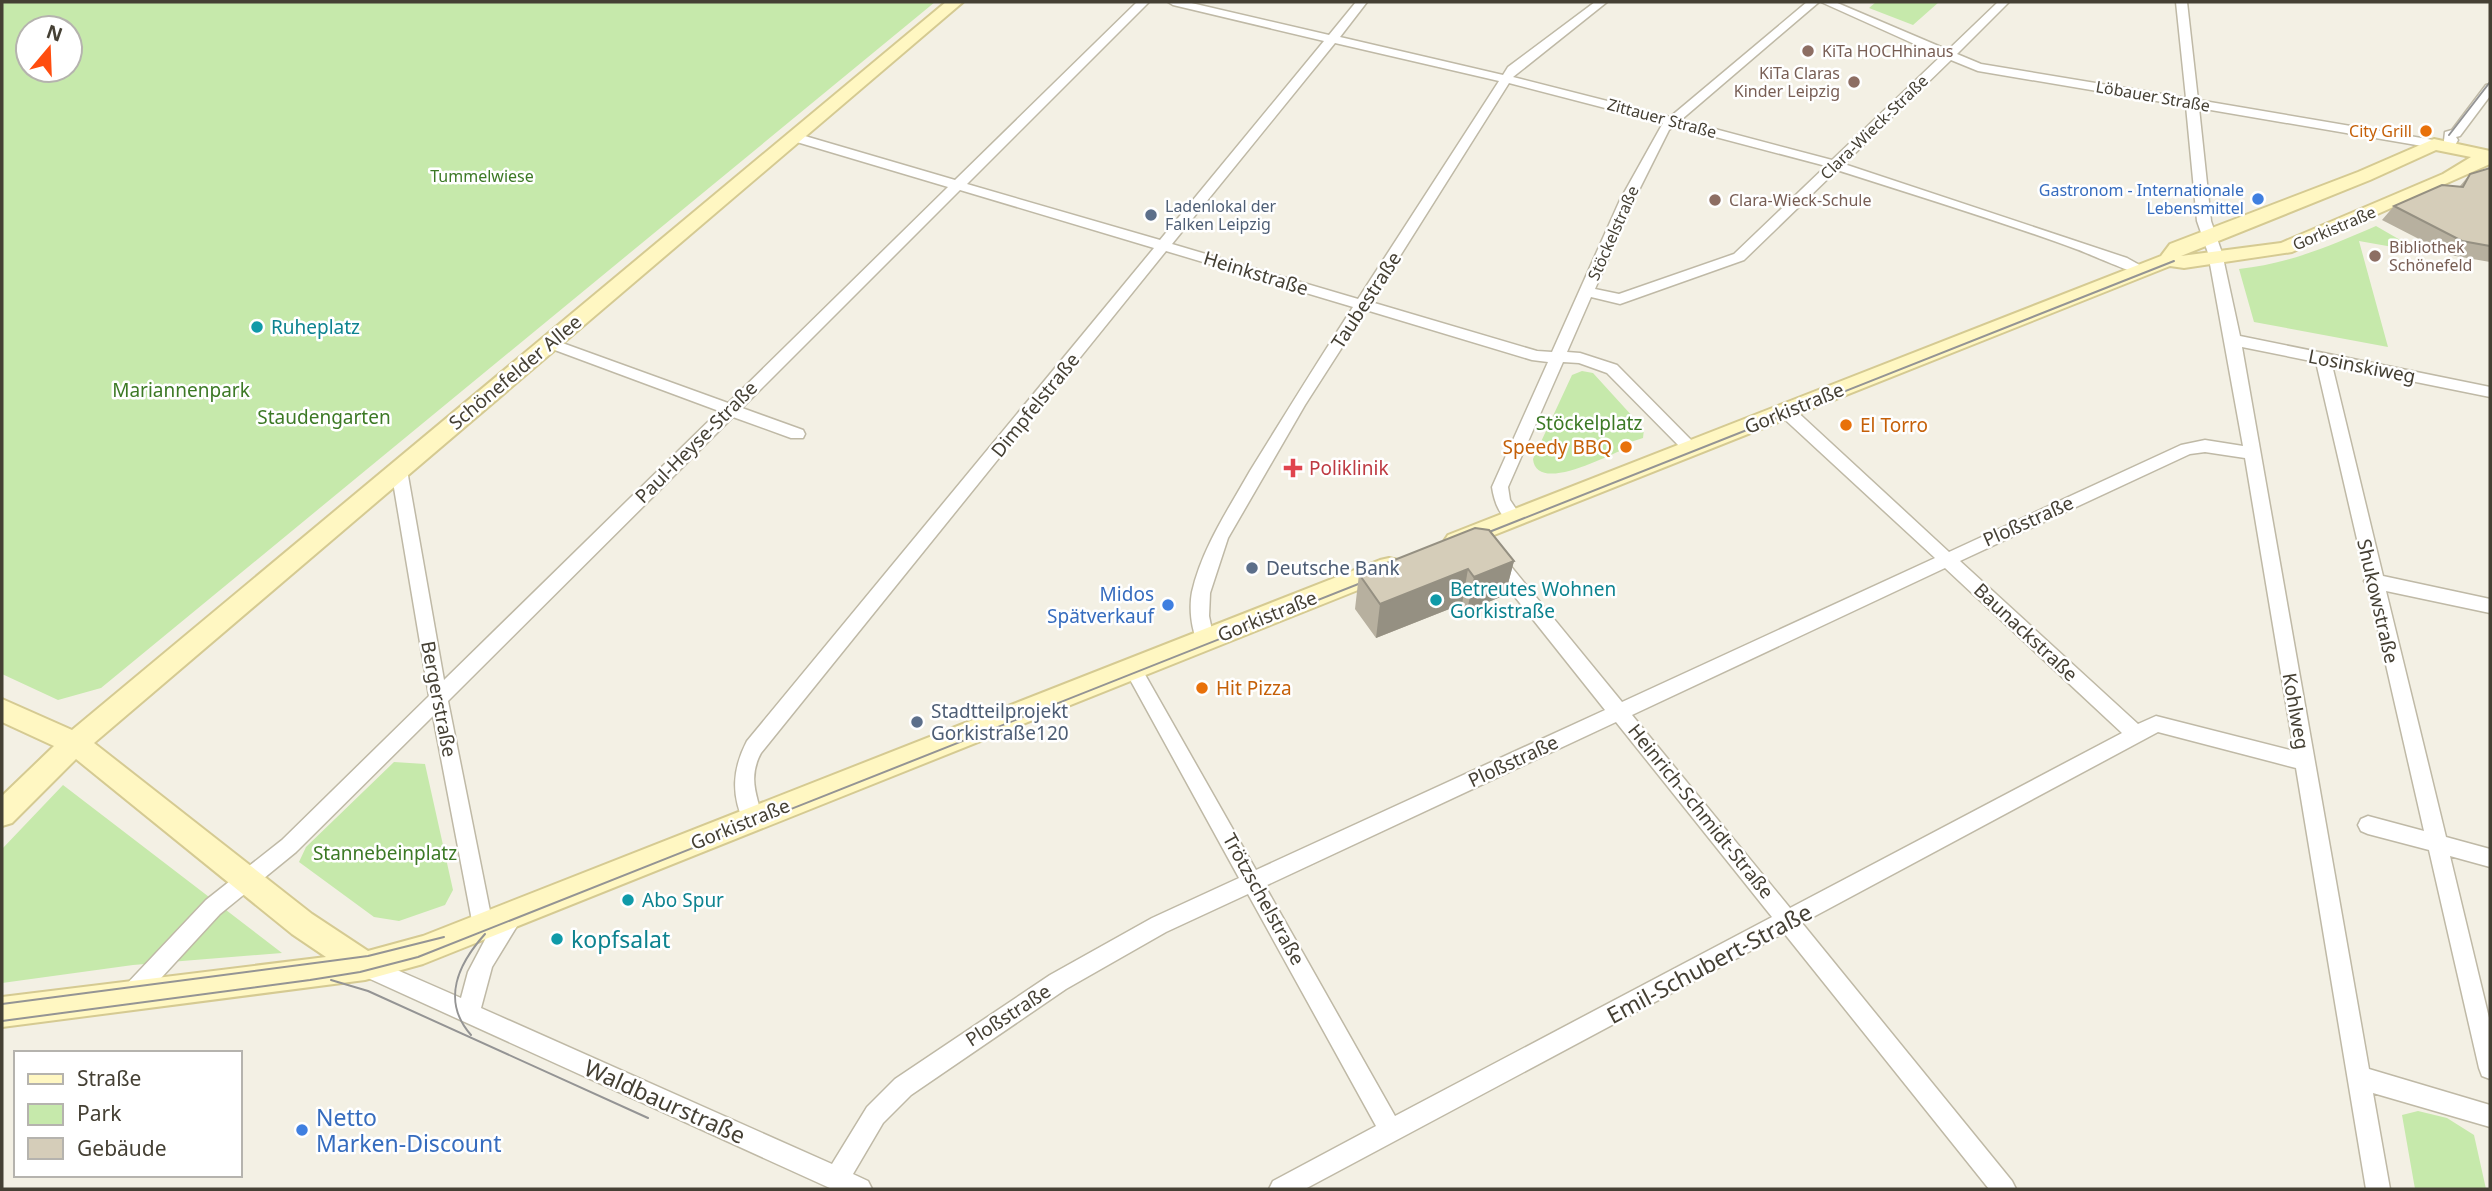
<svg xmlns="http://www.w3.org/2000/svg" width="2492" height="1191" viewBox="0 0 2492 1191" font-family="'Noto Sans',sans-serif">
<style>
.green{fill:#c6e9ab;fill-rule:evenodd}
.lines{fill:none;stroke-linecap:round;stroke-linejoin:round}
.minor-casing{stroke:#bfb9a6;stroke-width:3}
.secondary-casing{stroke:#d5ca92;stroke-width:4}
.minor{fill:#fff;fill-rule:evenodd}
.secondary{fill:#fff7c2;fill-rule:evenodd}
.tram{stroke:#949494;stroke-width:2}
.wall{fill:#b7b09f}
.shaded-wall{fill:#959082}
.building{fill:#d5cdb9;stroke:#959082;stroke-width:2}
.education-dot{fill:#8d6e63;stroke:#fff;stroke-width:2.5}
.food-dot{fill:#e8710a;stroke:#fff;stroke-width:2.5}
.shop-dot{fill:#3f7fe0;stroke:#fff;stroke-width:2.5}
.service-dot{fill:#5c6f8a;stroke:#fff;stroke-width:2.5}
.culture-dot{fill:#0f9aa8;stroke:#fff;stroke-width:2.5}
.health-dot{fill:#e0444e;stroke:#fff;stroke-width:2.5}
.labels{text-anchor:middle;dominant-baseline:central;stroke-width:5;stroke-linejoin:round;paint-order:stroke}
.far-education-label{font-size:16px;fill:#785e54;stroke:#fff;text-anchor:start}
.far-street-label{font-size:16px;fill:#454034;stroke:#fff}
.far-food-label{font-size:16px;fill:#c56008;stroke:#fff;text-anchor:end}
.far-park-label{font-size:16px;fill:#3c7925;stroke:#fff}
.far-shop-label{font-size:16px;fill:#366cbe;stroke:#fff;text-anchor:end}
.far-service-label{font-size:16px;fill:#4e5e75;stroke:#fff;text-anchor:start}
.street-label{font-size:19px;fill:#454034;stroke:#fff}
.culture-label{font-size:19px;fill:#0d838f;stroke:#fff;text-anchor:start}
.park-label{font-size:19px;fill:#3c7925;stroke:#fff}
.food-label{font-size:19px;fill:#c56008;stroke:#fff;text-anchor:start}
.health-label{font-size:19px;fill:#be3a42;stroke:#fff;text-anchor:start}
.service-label{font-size:19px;fill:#4e5e75;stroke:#fff;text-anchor:start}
.shop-label{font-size:19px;fill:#366cbe;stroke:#fff;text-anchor:end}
.near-culture-label{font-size:23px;fill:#0d838f;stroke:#fff;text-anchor:start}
.near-street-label{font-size:23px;fill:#454034;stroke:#fff}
.near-shop-label{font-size:23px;fill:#366cbe;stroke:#fff;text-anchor:start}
</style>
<rect width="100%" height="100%" fill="#f3f0e4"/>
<path class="green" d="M 2,2 L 935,2 L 101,688 L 58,700 L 2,674 ZM 28,28 L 70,28 L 70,70 L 28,70 Z
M 1876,2 L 1939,2 L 1913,25 L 1869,8 Z
M 2376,226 L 2421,252 L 2359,241 L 2388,347 L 2254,322 L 2239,269 C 2288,264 2330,246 2376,226 Z
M 1582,371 L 1593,373 L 1644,429 L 1643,438 L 1618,446 L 1622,450 C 1603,458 1536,493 1533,459 L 1572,375 Z
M 394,762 L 425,764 L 453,890 L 445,905 L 399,921 L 374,917 L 299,862 L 306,847 Z
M 63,785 L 282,953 L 133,965 L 2,983 L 2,849 Z
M 2418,1111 L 2447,1118 L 2474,1135 L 2486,1189 L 2415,1189 L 2402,1115 Z"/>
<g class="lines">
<defs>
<path id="minor" d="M 1137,2 L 1149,2 L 967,184 L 1160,240 L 1324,41 L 1173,5 L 1168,2 L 1187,2 L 1329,35 L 1356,2 L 1367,2 L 1340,37 L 1503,75 L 1508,67 L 1595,2 L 1607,2 L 1513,77 L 1670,117 L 1807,2 L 1819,2 L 1681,120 L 1832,160 L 1941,56 L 1821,2 L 1835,2 L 1948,50 L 1998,2 L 2009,2 L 1957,54 L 1981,64 L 2186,98 L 2176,2 L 2187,2 L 2198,100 L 2439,141 L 2439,147 L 2434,148 L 2199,108 L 2211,221 L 2222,253 L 2240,336 L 2490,387 L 2490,397 L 2332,365 L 2383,576 L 2490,599 L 2490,613 L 2386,591 L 2446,837 L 2490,849 L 2490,867 L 2450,856 L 2490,1022 L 2490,1079 L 2482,1076 L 2479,1068 L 2429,850 L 2368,834 L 2361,831 L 2358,825 L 2361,819 L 2368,816 L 2424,831 L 2368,586 L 2364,581 L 2366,578 L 2316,362 L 2242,347 L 2369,1069 L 2490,1105 L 2490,1127 L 2373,1093 L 2390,1189 L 2366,1189 L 2296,768 L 2158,732 L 1802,923 L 2012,1181 L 2016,1189 L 1989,1189 L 1784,933 L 1305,1189 L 1269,1189 L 1273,1181 L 1376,1126 L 1248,894 L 1166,932 L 1066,989 L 911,1095 L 883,1123 L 853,1174 L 868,1181 L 872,1189 L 832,1189 L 357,973 L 354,966 L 357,959 L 365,956 L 461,998 L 468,972 L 488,934 L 483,936 L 476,933 L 473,926 L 433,716 L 296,852 L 220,914 L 138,1003 L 130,1006 L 122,1003 L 119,996 L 122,989 L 206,900 L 282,840 L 429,696 L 391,470 L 393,466 L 399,464 L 407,470 L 444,680 L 719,411 L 544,346 L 544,340 L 554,340 L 728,403 L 948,187 L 790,140 L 790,134 L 798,134 L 955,180 ZM 1335,43 L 1499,81 L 1358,299 L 1172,244 ZM 1951,60 L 1978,71 L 2186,106 L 2197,221 L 2208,253 L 2243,446 L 2205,440 L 2181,445 L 1949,552 L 1792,407 L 1780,407 L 1778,411 L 1780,415 L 1935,558 L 1622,702 L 1500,553 L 1488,553 L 1485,558 L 1488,563 L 1605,710 L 1256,870 L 1139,664 L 1127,664 L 1124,669 L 1127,674 L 1239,878 L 1152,918 L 1050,975 L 895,1079 L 867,1107 L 832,1164 L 481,1008 L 492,967 L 525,913 L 522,906 L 515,903 L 508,906 L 493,926 L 448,701 L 733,417 L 791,438 L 803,438 L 805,434 L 803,430 L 742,408 L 960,190 L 1154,248 L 747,741 C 732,770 731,795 745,825 L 752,828 L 759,825 C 767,808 743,786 761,753 L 1166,251 L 1353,307 C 1318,361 1284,416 1250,471 C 1228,510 1202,548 1192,592 C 1189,608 1191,630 1199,645 L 1211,645 L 1214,640 L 1209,616 L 1210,593 L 1228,538 L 1305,405 L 1366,310 L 1532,360 L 1548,362 L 1492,487 C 1494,501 1500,519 1514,524 L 1522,518 L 1510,500 L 1508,487 L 1563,362 L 1579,363 L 1607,373 L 1685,452 L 1697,452 L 1699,448 L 1617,365 L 1580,353 L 1567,352 L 1591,297 L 1620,304 L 1744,260 L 1837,170 C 1917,196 1997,220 2076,249 C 2088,253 2137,276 2145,274 L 2145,268 L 2127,258 L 1844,164 ZM 1509,83 L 1663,123 L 1620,200 L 1552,352 L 1537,351 L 1371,302 ZM 1674,126 L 1826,166 L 1734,254 L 1619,294 L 1595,289 L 1634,200 L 1669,130 ZM 2205,452 L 2245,458 L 2294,751 L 2156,716 L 2138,724 L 1960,561 L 2190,454 ZM 1945,568 L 2122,733 L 1790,908 L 1632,715 ZM 1616,722 L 1772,917 L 1395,1116 L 1265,886 Z
M 2490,84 L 2490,96 L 2460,136 L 2456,137 L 2458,140 L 2453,149 L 2443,149 L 2445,132 L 2452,130 L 2486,85 Z"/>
<path id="secondary" d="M 946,2 L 963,2 L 94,743 L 312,914 L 368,951 L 423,936 L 1380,560 L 1389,558 L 1398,560 L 1401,567 L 1398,574 L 423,964 L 365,980 L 2,1027 L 2,997 L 326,957 L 292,934 L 76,759 L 12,823 L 2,826 L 2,796 L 54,746 L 2,722 L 2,699 L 72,730 Z
M 2434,139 L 2490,151 L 2490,164 L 2292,252 L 2184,268 L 2170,266 L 1464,547 L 1456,550 L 1448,547 L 1444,541 L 1448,535 L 2161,256 L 2170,244 L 2358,172 ZM 2436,150 L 2471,157 L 2443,174 L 2281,243 L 2181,256 L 2370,180 Z"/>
</defs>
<use href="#minor" class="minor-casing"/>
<use href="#secondary" class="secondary-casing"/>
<use href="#minor" class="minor"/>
<use href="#secondary" class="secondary"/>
<path class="tram" d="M 2449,135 L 2490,82
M 1474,538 L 2174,261
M 331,980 L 368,991 L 648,1118
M 2,1004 L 368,956 L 444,937
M 2,1021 L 310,980 L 360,972 L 418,957 L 1376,577
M 471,1035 C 441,1001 458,964 485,934"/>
</g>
<path class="wall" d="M 2490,168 L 2490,262 L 2450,255 L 2382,220 L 2394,206 L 2460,186 L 2470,174 Z
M 1514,561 L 1505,595 L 1467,611 L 1462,604 L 1376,638 L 1355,609 L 1359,574 Z"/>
<path class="shaded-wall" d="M 1514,561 L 1505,595 L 1467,611 L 1474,577 Z
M 1468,569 L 1462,604 L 1376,638 L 1380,604 Z"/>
<path class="building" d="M 2490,168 L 2490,246 L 2462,241 L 2394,206 L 2442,185 L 2463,187 L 2470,174 Z
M 1475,528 L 1489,530 L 1514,561 L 1474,577 L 1468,569 L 1380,604 L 1359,574 Z"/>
<g class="education-dot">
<circle cx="1808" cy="51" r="7"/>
<circle cx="1854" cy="82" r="7"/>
<circle cx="1715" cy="200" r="7"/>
<circle cx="2375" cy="256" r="7"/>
</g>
<g class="food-dot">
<circle cx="2426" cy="131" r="7"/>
<circle cx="1846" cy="425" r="7"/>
<circle cx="1626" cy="447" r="7"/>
<circle cx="1202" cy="688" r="7"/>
</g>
<g class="shop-dot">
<circle cx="2258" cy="199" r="7"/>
<circle cx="1168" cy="605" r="7"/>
<circle cx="302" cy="1130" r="7"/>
</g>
<g class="service-dot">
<circle cx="1151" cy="215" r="7"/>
<circle cx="1252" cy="568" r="7"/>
<circle cx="917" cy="722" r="7"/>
</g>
<g class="culture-dot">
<circle cx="257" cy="327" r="7"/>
<circle cx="1436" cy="600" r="7"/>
<circle cx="628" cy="900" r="7"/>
<circle cx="557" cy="939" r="7"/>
</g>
<path class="health-dot" d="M1289.5 457.5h7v7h7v7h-7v7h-7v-7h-7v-7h7z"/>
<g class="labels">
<g class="far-education-label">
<text x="1822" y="51">KiTa HOCHhinaus</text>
<text x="1840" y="73" text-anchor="end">KiTa Claras<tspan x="1840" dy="18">Kinder Leipzig</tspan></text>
<text x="1729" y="200">Clara-Wieck-Schule</text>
<text x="2389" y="247">Bibliothek<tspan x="2389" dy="18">Schönefeld</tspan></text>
</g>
<g class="far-street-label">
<text transform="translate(2153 96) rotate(10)">Löbauer Straße</text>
<text transform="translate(1662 118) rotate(15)">Zittauer Straße</text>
<text transform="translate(1874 127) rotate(-44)">Clara-Wieck-Straße</text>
<text transform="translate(2334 228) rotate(-23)">Gorkistraße</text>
<text transform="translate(1613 233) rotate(-66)">Stöckelstraße</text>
</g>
<g class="far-food-label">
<text x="2412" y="131">City Grill</text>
</g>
<g class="far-park-label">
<text x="482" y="176">Tummelwiese</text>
</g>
<g class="far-shop-label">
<text x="2244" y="190">Gastronom - Internationale<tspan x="2244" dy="18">Lebensmittel</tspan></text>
</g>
<g class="far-service-label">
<text x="1165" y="206">Ladenlokal der<tspan x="1165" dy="18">Falken Leipzig</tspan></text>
</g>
<g class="street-label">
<text transform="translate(1256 273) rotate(17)">Heinkstraße</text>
<text transform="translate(1366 300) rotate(-57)">Taubestraße</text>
<text transform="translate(2362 366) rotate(11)">Losinskiweg</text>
<text transform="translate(515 372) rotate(-40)">Schönefelder Allee</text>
<text transform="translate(1035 405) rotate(-51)">Dimpfelstraße</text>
<text transform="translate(1794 408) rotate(-22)">Gorkistraße</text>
<text transform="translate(696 442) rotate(-45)">Paul-Heyse-Straße</text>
<text transform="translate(2028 521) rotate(-24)">Ploßstraße</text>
<text transform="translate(2378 601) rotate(77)">Shukowstraße</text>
<text transform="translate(1267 616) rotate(-22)">Gorkistraße</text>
<text transform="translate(2026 632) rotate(43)">Baunackstraße</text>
<text transform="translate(439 699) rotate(79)">Bergerstraße</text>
<text transform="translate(2296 711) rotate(80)">Kohlweg</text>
<text transform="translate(1513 761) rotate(-25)">Ploßstraße</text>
<text transform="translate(1701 811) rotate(51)">Heinrich-Schmidt-Straße</text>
<text transform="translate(740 824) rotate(-22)">Gorkistraße</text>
<text transform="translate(1264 899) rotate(61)">Trötzschelstraße</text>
<text transform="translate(1008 1015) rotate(-33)">Ploßstraße</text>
</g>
<g class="culture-label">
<text x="271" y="327">Ruheplatz</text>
<text x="1450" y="589">Betreutes Wohnen<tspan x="1450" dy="22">Gorkistraße</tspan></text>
<text x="642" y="900">Abo Spur</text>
</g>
<g class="park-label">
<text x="181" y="390">Mariannenpark</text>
<text x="324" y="417">Staudengarten</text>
<text x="1589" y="423">Stöckelplatz</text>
<text x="385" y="853">Stannebeinplatz</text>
</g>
<g class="food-label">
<text x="1860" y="425">El Torro</text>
<text x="1612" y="447" text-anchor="end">Speedy BBQ</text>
<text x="1216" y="688">Hit Pizza</text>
</g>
<g class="health-label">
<text x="1309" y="468">Poliklinik</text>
</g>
<g class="service-label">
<text x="1266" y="568">Deutsche Bank</text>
<text x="931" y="711">Stadtteilprojekt<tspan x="931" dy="22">Gorkistraße120</tspan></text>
</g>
<g class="shop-label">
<text x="1154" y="594">Midos<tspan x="1154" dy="22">Spätverkauf</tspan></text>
</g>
<g class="near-culture-label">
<text x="571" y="939">kopfsalat</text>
</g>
<g class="near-street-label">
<text transform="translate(1709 963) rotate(-28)">Emil-Schubert-Straße</text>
<text transform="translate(665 1101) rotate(24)">Waldbaurstraße</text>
</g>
<g class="near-shop-label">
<text x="316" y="1117">Netto<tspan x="316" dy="26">Marken-Discount</tspan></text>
</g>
</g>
<rect width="2492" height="1191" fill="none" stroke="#454034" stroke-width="7"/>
<rect x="14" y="1051" width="228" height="126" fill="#ffffff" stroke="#b5b3ae" stroke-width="2"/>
<rect x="28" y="1074" width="35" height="10" fill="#fff7c2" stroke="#b5b3ae" stroke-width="2"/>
<text x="77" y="1086" font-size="21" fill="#454034">Straße</text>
<rect x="28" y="1104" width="35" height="21" fill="#c6e9ab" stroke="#b5b3ae" stroke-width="2"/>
<text x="77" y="1121" font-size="21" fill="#454034">Park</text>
<rect x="28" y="1138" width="35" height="21" fill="#d5cdb9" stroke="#b5b3ae" stroke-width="2"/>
<text x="77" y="1156" font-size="21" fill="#454034">Gebäude</text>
<g transform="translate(49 49) rotate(19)"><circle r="33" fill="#ffffff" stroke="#b5b3ae" stroke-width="2"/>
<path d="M0-5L12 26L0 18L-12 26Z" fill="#ff4d0f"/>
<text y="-10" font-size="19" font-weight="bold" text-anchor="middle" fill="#454034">N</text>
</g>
</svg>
